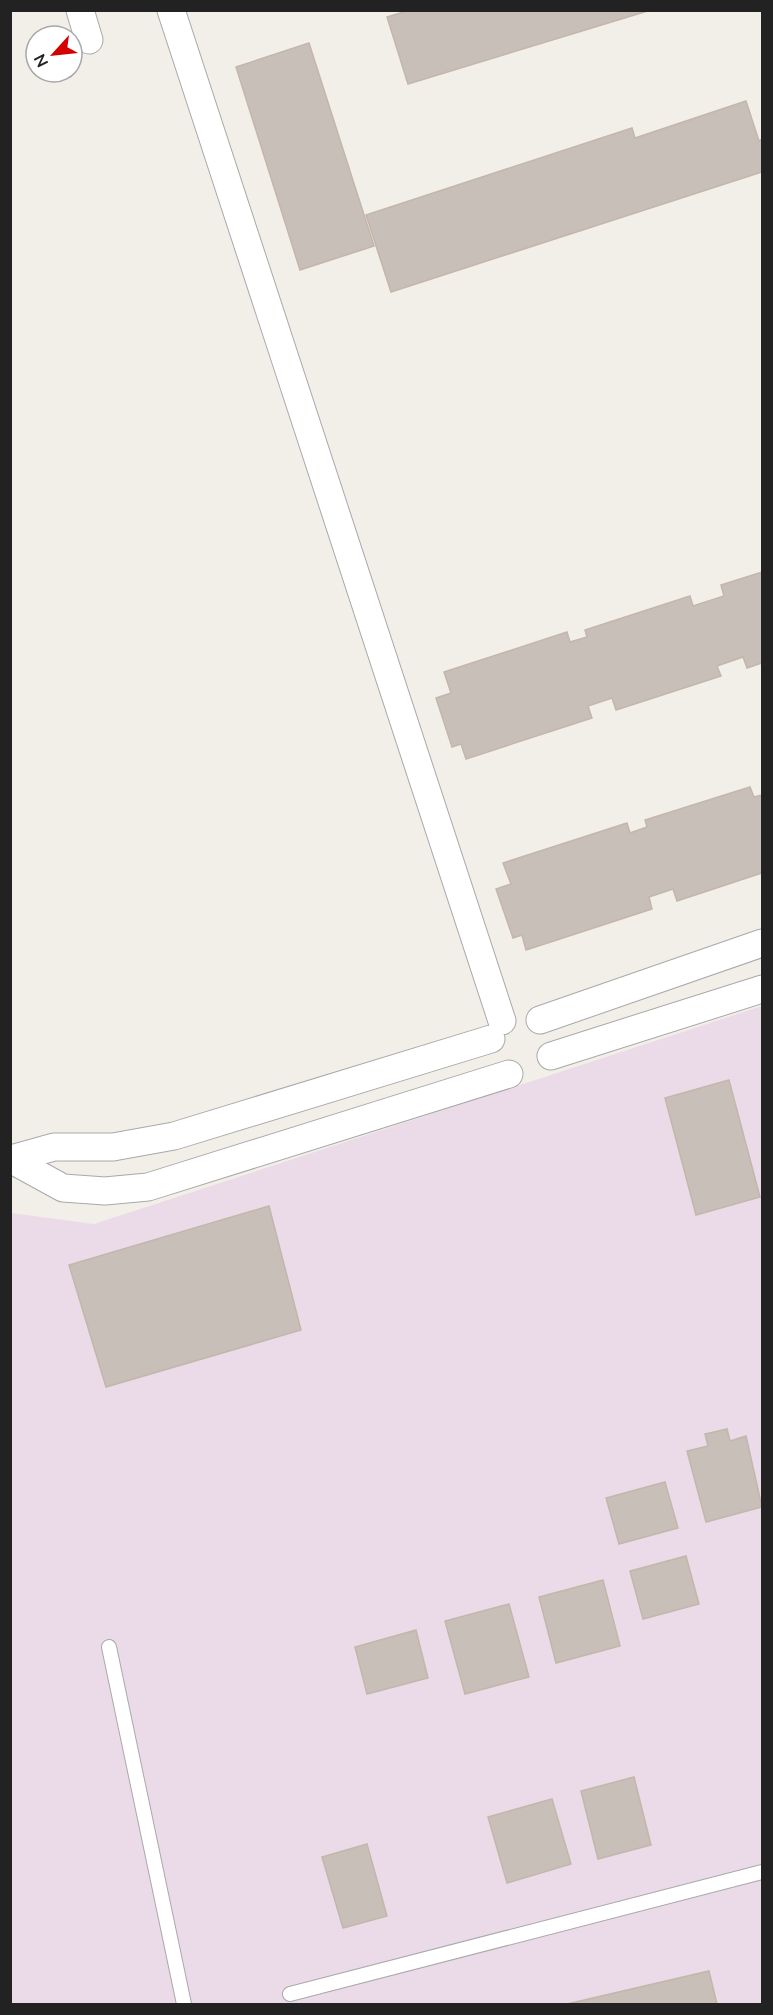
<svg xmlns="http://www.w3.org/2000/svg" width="773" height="2015" viewBox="0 0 773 2015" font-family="Mulish,sans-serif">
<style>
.industrial{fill:#ebdbe8}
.building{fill:#c7bfb8;stroke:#c4b6ab;stroke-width:1.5}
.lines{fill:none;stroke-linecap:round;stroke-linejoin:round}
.service-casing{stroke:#a9a9a9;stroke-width:16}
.minor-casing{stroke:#a9a9a9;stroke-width:29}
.service{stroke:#fff;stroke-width:14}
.minor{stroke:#fff;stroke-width:27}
</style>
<rect width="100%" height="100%" fill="#f2efe9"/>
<path class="industrial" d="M 762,1006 L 762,2004 L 11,2004 L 11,1213 L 94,1224 Z"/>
<path class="building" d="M 410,10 L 651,10 L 408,84 L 387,17 Z
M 309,43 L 374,246 L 300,270 L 236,67 Z
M 746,101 L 759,141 L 762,139 L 762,172 L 391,292 L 366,215 L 632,128 L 635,138 Z
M 762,572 L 762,663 L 747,668 L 743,657 L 717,666 L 721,676 L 616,710 L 612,698 L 588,706 L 592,718 L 466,759 L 461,744 L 452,747 L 436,698 L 451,693 L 444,672 L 567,632 L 570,642 L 587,637 L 585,630 L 690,596 L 693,606 L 724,596 L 721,585 Z
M 750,787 L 754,797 L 762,795 L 762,873 L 677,901 L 673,889 L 649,897 L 652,909 L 526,950 L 522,935 L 513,938 L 496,889 L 511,884 L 503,863 L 627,823 L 630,833 L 647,827 L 645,820 Z
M 729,1080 L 760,1197 L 696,1215 L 665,1098 Z
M 269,1206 L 301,1330 L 106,1387 L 69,1265 Z
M 727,1429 L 730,1441 L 746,1436 L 762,1507 L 706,1522 L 687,1451 L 708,1446 L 705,1434 Z
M 665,1482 L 678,1528 L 619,1544 L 606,1498 Z
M 686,1556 L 699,1604 L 643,1619 L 630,1571 Z
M 603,1580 L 620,1646 L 556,1663 L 539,1597 Z
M 509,1604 L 529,1677 L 465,1694 L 445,1621 Z
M 416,1630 L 428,1678 L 367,1694 L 355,1647 Z
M 634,1777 L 651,1845 L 598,1859 L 581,1791 Z
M 552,1799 L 571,1864 L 507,1883 L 488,1817 Z
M 367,1844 L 387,1916 L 343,1928 L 322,1857 Z
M 709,1971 L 717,2004 L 567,2004 Z"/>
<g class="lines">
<defs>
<path id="service" d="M 109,1647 L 184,2004
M 290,1994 L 762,1872"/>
<path id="minor" d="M 80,10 L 89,40
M 171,10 L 502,1021
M 540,1020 L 762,943
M 551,1056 L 762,989
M 10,1159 L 63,1188 L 105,1191 L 148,1187 L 509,1074
M 11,1159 L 54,1147 L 113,1147 L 174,1136 L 491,1039"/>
</defs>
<use href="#service" class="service-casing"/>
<use href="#minor" class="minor-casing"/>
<use href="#service" class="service"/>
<use href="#minor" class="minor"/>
</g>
<rect width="773" height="2015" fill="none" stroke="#222222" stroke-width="24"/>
<g transform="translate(54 54) rotate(243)"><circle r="28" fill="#ffffff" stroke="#a7a7a7" stroke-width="1.5"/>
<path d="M0-4.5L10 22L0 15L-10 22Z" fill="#d40000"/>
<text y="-9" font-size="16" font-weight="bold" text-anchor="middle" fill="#222222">N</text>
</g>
</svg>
